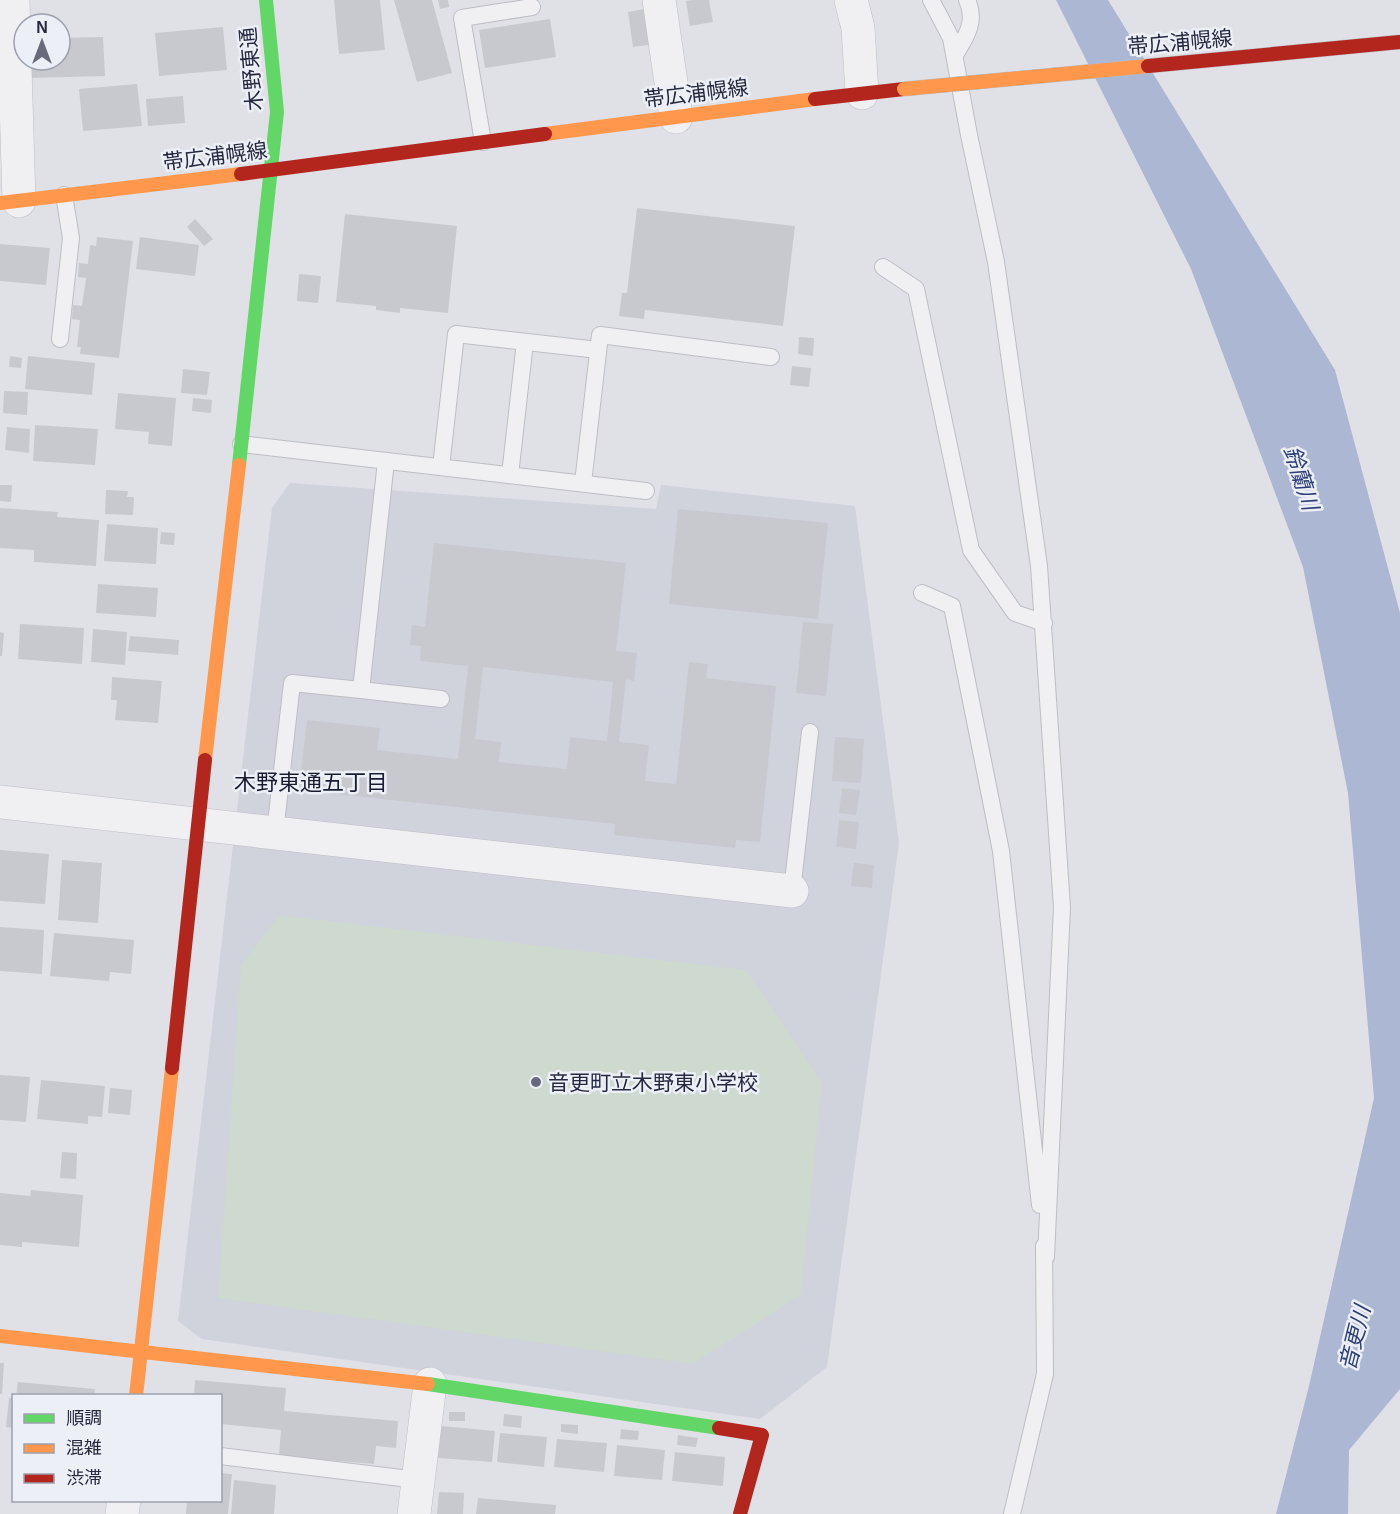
<svg xmlns="http://www.w3.org/2000/svg" width="1400" height="1514" viewBox="0 0 1400 1514" font-family="Helvetica,'Noto Sans JP',sans-serif">
<style>
.built{fill:#d0d2dc}
.green{fill:#ced9d0}
.water{fill:#acb7d3}
.building{fill:#c8c9ce;fill-rule:evenodd}
.lines{fill:none;stroke-linecap:round;stroke-linejoin:round}
.lane-casing{stroke:#bdbec4;stroke-width:18}
.street-casing{stroke:#bdbec4;stroke-width:34}
.lane{stroke:#f0f0f3;stroke-width:16}
.street{stroke:#f0f0f3;stroke-width:33}
.fast{stroke:#63d668;stroke-width:14}
.slow{stroke:#ff974d;stroke-width:14}
.jam{stroke:#b3261e;stroke-width:14}
.slow-bridge-casing{stroke:#bcbec4;stroke-width:15;stroke-linecap:butt}
.jam-bridge-casing{stroke:#bcbec4;stroke-width:15;stroke-linecap:butt}
.slow-bridge{stroke:#ff974d;stroke-width:14}
.jam-bridge{stroke:#b3261e;stroke-width:14}
.poi-dot{fill:#676a7a;stroke:#edeff6;stroke-width:2}
.labels{text-anchor:middle;dominant-baseline:central;stroke-width:5;stroke-linejoin:round;paint-order:stroke}
.street-label{font-size:21px;fill:#262a40;stroke:#edeff6}
.poi-label{font-size:21px;fill:#262a40;stroke:#edeff6;text-anchor:start}
.water-label{font-size:22px;font-style:italic;fill:#2e4076;stroke:#edeff6}
.neighbourhood-label{font-size:22px;fill:#191c31;stroke:#edeff6}
</style>
<rect width="100%" height="100%" fill="#e0e1e6"/>
<path class="built" d="M 290,483 L 656,509 L 661,485 L 855,506 L 899,843 L 827,1367 L 760,1419 L 202,1339 L 178,1321 L 272,508 Z"/>
<path class="green" d="M 279,915 L 746,970 L 822,1082 L 801,1295 L 693,1364 L 218,1298 L 241,965 Z"/>
<path class="water" d="M 1056,0 L 1108,0 L 1335,370 L 1400,613 L 1400,1389 L 1349,1450 L 1348,1514 L 1276,1514 L 1309,1386 L 1374,1098 L 1348,793 L 1303,567 L 1191,269 Z"/>
<path class="building" d="M 334,0 L 380,0 L 385,50 L 339,54 Z
M 394,0 L 432,0 L 452,73 L 417,82 Z
M 438,0 L 448,0 L 449,7 L 440,9 Z
M 693,0 L 709,0 L 713,22 L 690,26 L 686,1 Z
M 649,8 L 655,44 L 633,47 L 628,12 Z
M 550,19 L 556,57 L 485,68 L 479,30 Z
M 223,27 L 227,70 L 159,76 L 155,33 Z
M 103,37 L 105,76 L 29,78 L 29,60 L 60,60 L 60,38 Z
M 137,84 L 142,126 L 83,131 L 79,89 Z
M 183,96 L 185,123 L 148,126 L 146,99 Z
M 637,208 L 795,226 L 783,326 L 645,310 L 644,319 L 619,316 L 622,293 L 627,293 Z
M 345,214 L 457,226 L 448,313 L 400,308 L 400,313 L 376,310 L 376,306 L 336,302 Z
M 195,219 L 213,239 L 204,246 L 187,227 Z
M 97,237 L 133,241 L 119,358 L 80,354 L 81,347 L 77,347 L 80,320 L 72,319 L 73,305 L 82,306 L 86,278 L 78,277 L 79,263 L 88,264 L 90,245 L 96,246 Z
M 140,237 L 199,245 L 195,276 L 136,269 Z
M 0,244 L 50,248 L 46,285 L 0,281 Z
M 299,274 L 321,276 L 318,303 L 297,301 Z
M 799,337 L 814,338 L 813,356 L 798,354 Z
M 10,356 L 22,358 L 21,368 L 9,367 Z
M 28,356 L 95,363 L 92,395 L 25,389 Z
M 792,366 L 811,368 L 809,387 L 790,385 Z
M 183,369 L 210,372 L 207,395 L 181,393 Z
M 4,391 L 28,392 L 27,415 L 3,413 Z
M 118,393 L 176,398 L 172,446 L 148,444 L 149,432 L 115,429 Z
M 193,398 L 212,400 L 211,413 L 192,411 Z
M 35,425 L 98,429 L 95,465 L 33,461 Z
M 7,427 L 30,429 L 29,453 L 5,450 Z
M 0,485 L 12,485 L 11,502 L 0,501 Z
M 106,490 L 128,491 L 127,497 L 134,497 L 133,515 L 105,514 Z
M 0,508 L 58,512 L 57,517 L 99,520 L 96,566 L 34,562 L 34,550 L 0,548 Z
M 678,509 L 828,523 L 818,619 L 669,604 Z
M 107,524 L 158,528 L 156,564 L 104,561 Z
M 161,532 L 175,533 L 174,545 L 160,544 Z
M 434,543 L 626,563 L 616,651 L 637,653 L 634,681 L 626,679 L 619,742 L 649,745 L 645,781 L 676,784 L 689,662 L 708,664 L 706,678 L 776,686 L 760,842 L 736,840 L 735,848 L 614,835 L 615,824 L 299,790 L 307,720 L 380,728 L 377,750 L 458,759 L 468,666 L 420,661 L 421,646 L 410,645 L 412,625 L 425,627 ZM 483,667 L 613,682 L 607,741 L 570,737 L 567,769 L 499,762 L 501,742 L 475,739 Z
M 98,584 L 158,588 L 156,617 L 96,613 Z
M 803,622 L 833,624 L 826,696 L 796,693 Z
M 20,624 L 84,628 L 82,664 L 18,659 Z
M 93,629 L 127,632 L 125,665 L 91,662 Z
M 0,632 L 4,633 L 2,656 L 0,656 Z
M 130,636 L 179,640 L 178,655 L 128,651 Z
M 112,677 L 162,681 L 158,723 L 115,720 L 117,700 L 111,700 Z
M 835,737 L 864,739 L 861,783 L 832,781 Z
M 842,788 L 860,790 L 856,815 L 839,813 Z
M 839,820 L 859,822 L 856,849 L 836,847 Z
M 0,850 L 49,854 L 45,904 L 0,901 Z
M 62,860 L 102,863 L 98,923 L 58,920 Z
M 854,863 L 874,865 L 872,888 L 851,886 Z
M 0,927 L 44,930 L 42,974 L 0,971 Z
M 54,933 L 134,940 L 131,974 L 110,972 L 109,981 L 50,976 Z
M 0,1075 L 30,1077 L 26,1122 L 0,1120 Z
M 41,1080 L 105,1086 L 102,1117 L 88,1116 L 88,1124 L 37,1119 Z
M 110,1088 L 132,1090 L 130,1115 L 108,1113 Z
M 62,1152 L 77,1153 L 76,1179 L 60,1178 Z
M 31,1190 L 83,1195 L 79,1247 L 22,1242 L 22,1247 L 0,1245 L 0,1193 L 30,1196 Z
M 0,1363 L 4,1363 L 2,1394 L 0,1394 Z
M 195,1380 L 286,1388 L 284,1411 L 398,1421 L 396,1448 L 376,1446 L 374,1464 L 279,1456 L 281,1430 L 220,1424 L 220,1396 L 194,1396 Z
M 18,1382 L 95,1389 L 94,1396 L 16,1396 Z
M 9,1398 L 14,1399 L 14,1428 L 6,1427 Z
M 449,1412 L 465,1412 L 465,1421 L 449,1421 Z
M 504,1414 L 522,1416 L 521,1428 L 503,1426 Z
M 561,1424 L 578,1425 L 578,1434 L 561,1432 Z
M 441,1426 L 495,1431 L 492,1462 L 438,1458 Z
M 621,1429 L 639,1431 L 638,1440 L 620,1439 Z
M 500,1433 L 547,1437 L 544,1467 L 497,1462 Z
M 678,1435 L 698,1438 L 696,1447 L 677,1445 Z
M 557,1439 L 607,1443 L 604,1472 L 554,1467 Z
M 617,1445 L 665,1450 L 662,1480 L 614,1476 Z
M 675,1452 L 725,1457 L 723,1486 L 672,1481 Z
M 220,1473 L 232,1474 L 228,1514 L 186,1514 L 187,1500 L 220,1500 Z
M 234,1480 L 276,1485 L 274,1514 L 231,1514 Z
M 439,1492 L 464,1493 L 463,1514 L 437,1514 Z
M 478,1498 L 556,1505 L 555,1514 L 476,1514 Z"/>
<g class="lines">
<defs>
<path id="lane" d="M 931,0 L 951,38 L 969,135 L 996,262 L 1039,566 L 1062,907 L 1046,1257
M 955,55 C 966,37 977,21 967,0
M 483,142 L 462,18 L 532,7
M 883,267 L 916,289 L 971,550 L 1015,613 L 1044,623
M 60,339 L 71,238 L 64,195
M 241,444 L 646,491
M 386,461 L 361,690 L 441,699
M 441,467 L 456,334 L 598,350
M 510,475 L 525,342
M 583,483 L 600,335 L 771,357
M 922,593 L 952,606 L 1001,851 L 1040,1205
M 275,832 L 292,683 L 361,690
M 792,891 L 810,732
M 220,1456 L 418,1480
M 1012,1514 L 1045,1374 L 1044,1246"/>
<path id="street" d="M 13,0 L 19,201
M 659,0 L 676,117
M 851,0 L 858,28 L 862,93
M 0,802 L 792,891
M 122,1514 L 124,1500
M 414,1514 L 430,1384"/>
</defs>
<use href="#lane" class="lane-casing"/>
<use href="#street" class="street-casing"/>
<use href="#lane" class="lane"/>
<use href="#street" class="street"/>
<path class="fast" d="M 239,465 L 277,112 L 266,0
M 428,1384 L 719,1428"/>
<path class="slow" d="M 545,134 L 815,99
M 0,203 L 241,174
M 205,760 L 239,465
M 0,1336 L 428,1384
M 136,1396 L 172,1068"/>
<path class="jam" d="M 815,99 L 904,89
M 241,174 L 545,134
M 172,1068 L 205,760
M 719,1428 L 762,1435 L 740,1514"/>
<defs>
<path id="slow-bridge" d="M 904,89 L 1148,66"/>
<path id="jam-bridge" d="M 1148,66 L 1400,42"/>
</defs>
<use href="#slow-bridge" class="slow-bridge-casing"/>
<use href="#jam-bridge" class="jam-bridge-casing"/>
<use href="#slow-bridge" class="slow-bridge"/>
<use href="#jam-bridge" class="jam-bridge"/>
</g>
<circle class="poi-dot" cx="536" cy="1082" r="6"/>
<g class="labels">
<g class="street-label">
<text transform="translate(1180 42) rotate(-5)">帯広浦幌線</text>
<text transform="translate(251 69) rotate(-95)">木野東通</text>
<text transform="translate(696 93) rotate(-7)">帯広浦幌線</text>
<text transform="translate(215 156) rotate(-7)">帯広浦幌線</text>
</g>
<g class="poi-label">
<text x="548" y="1082">音更町立木野東小学校</text>
</g>
<g class="water-label">
<text transform="translate(1301 478) rotate(72)">鈴蘭川</text>
<text transform="translate(1355 1338) rotate(-76)">音更川</text>
</g>
<g class="neighbourhood-label">
<text x="311" y="782">木野東通五丁目</text>
</g>
</g>
<rect x="12" y="1394" width="210" height="108" fill="#edeff6" stroke="#9da0ad" stroke-width="1.5"/>
<rect x="24" y="1414" width="30" height="9" fill="#63d668" stroke="#9da0ad" stroke-width="1.5"/>
<text x="66" y="1424" font-size="18" fill="#262a40">順調</text>
<rect x="24" y="1444" width="30" height="9" fill="#ff974d" stroke="#9da0ad" stroke-width="1.5"/>
<text x="66" y="1454" font-size="18" fill="#262a40">混雑</text>
<rect x="24" y="1474" width="30" height="9" fill="#b3261e" stroke="#9da0ad" stroke-width="1.5"/>
<text x="66" y="1484" font-size="18" fill="#262a40">渋滞</text>
<g transform="translate(42 42)"><circle r="28" fill="#edeff6" stroke="#9da0ad" stroke-width="1.5"/>
<path d="M0-4.5L10 22L0 15L-10 22Z" fill="#676a7a"/>
<text y="-9" font-size="16" font-weight="bold" text-anchor="middle" fill="#262a40">N</text>
</g>
</svg>
